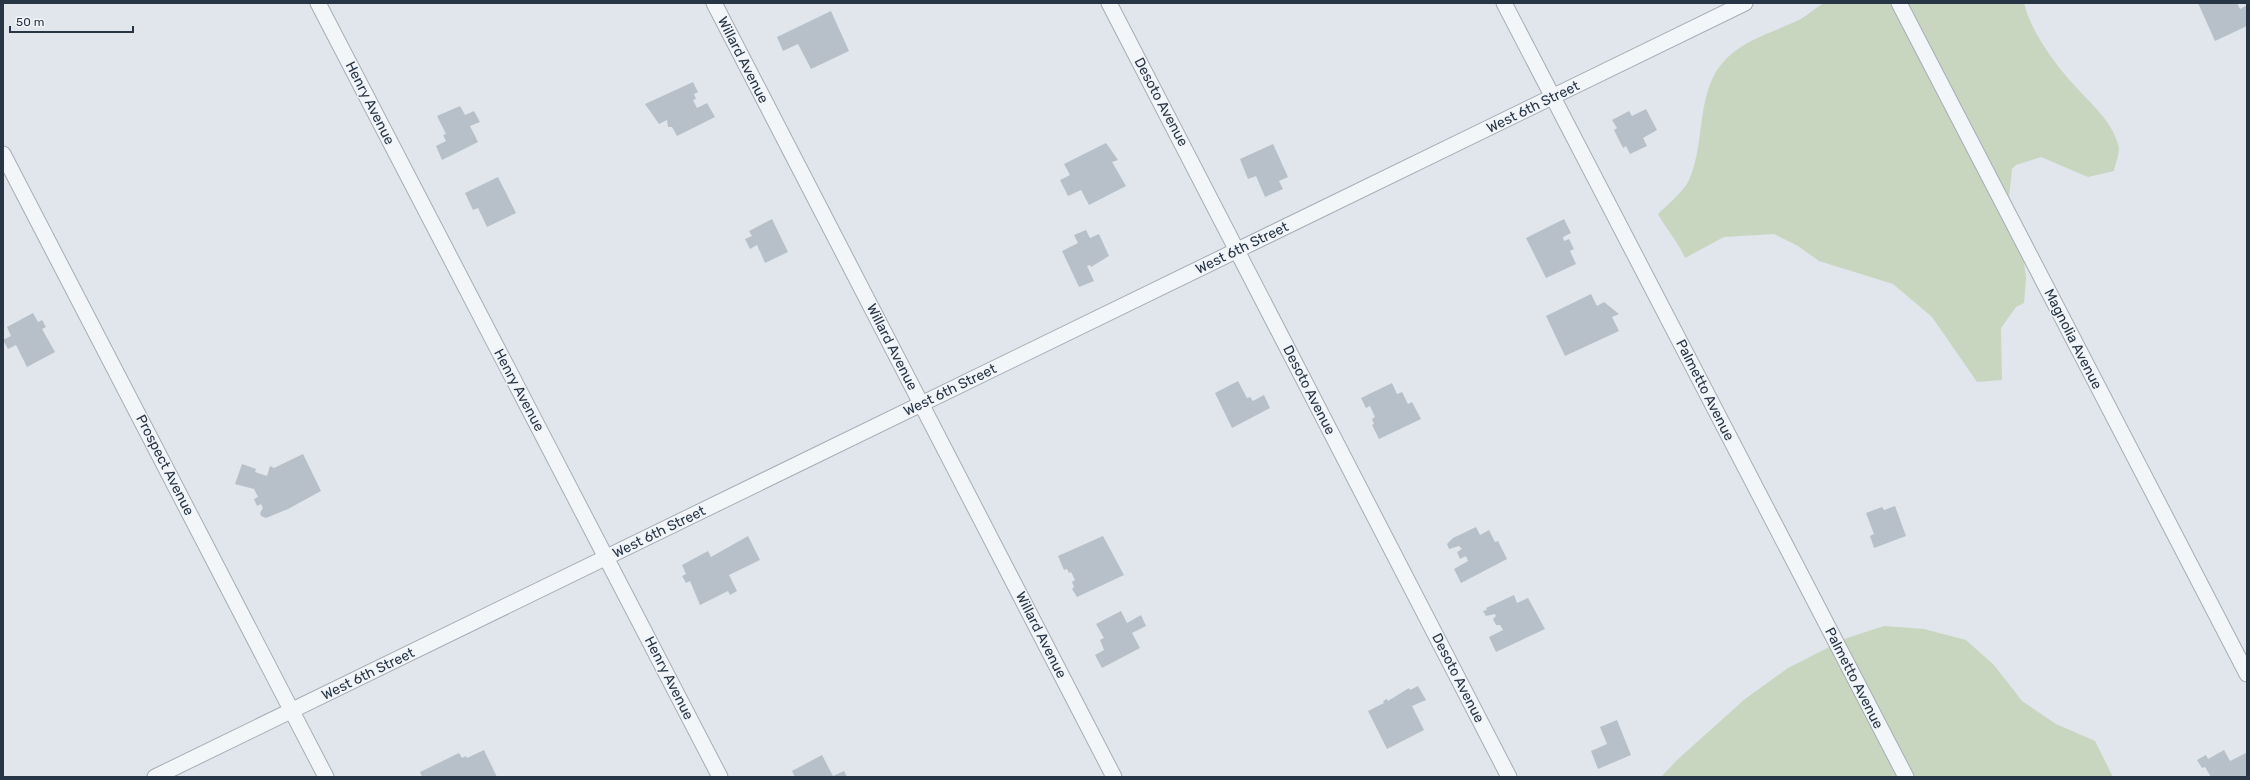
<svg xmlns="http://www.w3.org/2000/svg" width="2250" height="780" viewBox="0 0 2250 780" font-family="Rubik,sans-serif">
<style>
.green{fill:#c8d6c0}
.building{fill:#b7c0c9}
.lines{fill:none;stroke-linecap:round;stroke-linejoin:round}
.street-casing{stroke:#a5adb6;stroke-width:17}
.street{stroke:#f3f6f8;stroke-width:15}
.labels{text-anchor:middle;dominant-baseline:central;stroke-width:3;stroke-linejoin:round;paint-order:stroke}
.street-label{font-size:14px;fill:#273544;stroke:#f0f4f8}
</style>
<rect width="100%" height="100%" fill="#e0e6eb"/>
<path class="green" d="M 1824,3 L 2024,3 C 2031,32 2055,64 2075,86 C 2091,104 2111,120 2118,144 C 2121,151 2115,164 2114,171 L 2088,177 L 2041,157 L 2016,165 L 2012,169 L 2009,199 L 2023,254 L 2026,278 L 2024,303 L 2016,307 L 2001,328 L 2002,380 L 1977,382 L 1932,317 L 1893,284 L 1819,261 L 1798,246 L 1774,234 L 1724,237 L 1685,258 C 1678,242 1666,229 1658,214 C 1667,205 1685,190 1689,180 C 1707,140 1694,89 1728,57 C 1747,39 1776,31 1799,20 C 1808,15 1815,8 1824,3 Z
M 1884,626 L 1924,629 L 1966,640 L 1994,665 L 2022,701 L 2056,724 L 2095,741 L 2113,777 L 1661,777 L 1677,760 L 1745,699 L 1788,668 L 1847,638 Z"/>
<path class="building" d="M 2198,3 L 2237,3 L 2240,9 L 2247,5 L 2247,26 L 2215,41 Z
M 831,11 L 849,51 L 811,69 L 798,44 L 783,51 L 777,37 Z
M 693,82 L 698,92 L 694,94 L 696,99 L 693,100 L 697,108 L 707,103 L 715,117 L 677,136 L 672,127 L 668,127 L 667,120 L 659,124 L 645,104 Z
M 460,106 L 465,115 L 474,111 L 480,122 L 470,126 L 478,142 L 442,160 L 436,146 L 446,141 L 443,135 L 446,134 L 437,116 Z
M 1646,109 L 1657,130 L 1643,138 L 1647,146 L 1630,154 L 1626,146 L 1623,148 L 1614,130 L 1617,128 L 1612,120 L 1629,111 L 1632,116 Z
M 1106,143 L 1118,160 L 1112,162 L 1126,186 L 1089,205 L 1081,190 L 1068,196 L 1060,180 L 1070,175 L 1064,164 Z
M 1273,144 L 1288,177 L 1279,181 L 1283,189 L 1265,197 L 1256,176 L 1248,179 L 1240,159 Z
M 498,177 L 516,213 L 487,227 L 478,208 L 473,210 L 465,193 Z
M 772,219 L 788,252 L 765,263 L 757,245 L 750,249 L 745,239 L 752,236 L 749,231 Z
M 1564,219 L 1571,233 L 1563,237 L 1564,241 L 1569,239 L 1574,249 L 1570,251 L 1576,264 L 1546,278 L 1526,238 Z
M 1086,230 L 1090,238 L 1099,234 L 1109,256 L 1091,267 L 1090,265 L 1087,266 L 1094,281 L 1079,287 L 1062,251 L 1078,243 L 1074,235 Z
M 1591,294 L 1597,306 L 1604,302 L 1619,314 L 1612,317 L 1619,331 L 1565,356 L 1546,316 Z
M 33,313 L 38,322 L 42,320 L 46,327 L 42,329 L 55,352 L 27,367 L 16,345 L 8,349 L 3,340 L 11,336 L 7,327 Z
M 1238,381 L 1247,398 L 1250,397 L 1253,401 L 1264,395 L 1270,408 L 1232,428 L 1215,393 Z
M 1392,383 L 1397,394 L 1402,392 L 1408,404 L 1412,402 L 1421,419 L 1379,439 L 1372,425 L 1374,424 L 1372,419 L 1375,417 L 1370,406 L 1366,408 L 1361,398 Z
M 303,454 L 321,491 L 288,509 L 266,518 L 261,516 L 260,513 L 263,508 L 261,504 L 257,506 L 254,499 L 258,497 L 254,489 L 235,484 L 242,464 L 256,469 L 255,472 L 267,476 L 270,466 L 274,468 Z
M 1895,506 L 1906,536 L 1874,548 L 1870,536 L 1874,534 L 1866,513 L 1882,507 L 1884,510 Z
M 1476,527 L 1480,535 L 1489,530 L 1495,542 L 1498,541 L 1507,559 L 1461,583 L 1454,569 L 1468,561 L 1466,556 L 1460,559 L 1457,552 L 1462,549 L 1459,546 L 1449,549 L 1447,544 L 1453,538 Z
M 748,536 L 760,560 L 729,575 L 737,591 L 730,595 L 728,591 L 700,605 L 690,581 L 686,583 L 682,576 L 686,574 L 682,565 L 708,551 L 711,557 Z
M 1103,536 L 1124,575 L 1077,597 L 1072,589 L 1074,587 L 1072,582 L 1075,580 L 1071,572 L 1069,573 L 1067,569 L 1064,570 L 1058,556 Z
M 1514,595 L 1517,603 L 1528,598 L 1545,629 L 1496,652 L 1489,637 L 1503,630 L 1500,625 L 1496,625 L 1493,619 L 1496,616 L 1495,614 L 1486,616 L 1483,611 L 1487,610 L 1486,608 Z
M 1121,611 L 1127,623 L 1141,615 L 1146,626 L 1132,633 L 1140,648 L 1102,668 L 1095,655 L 1104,650 L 1100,640 L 1104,638 L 1096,624 Z
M 1418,686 L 1426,700 L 1412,706 L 1424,730 L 1387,749 L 1368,711 L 1384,703 L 1383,701 L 1387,699 L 1388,701 L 1409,688 L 1410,690 Z
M 1617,720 L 1631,755 L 1598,769 L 1591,751 L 1607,744 L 1600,727 Z
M 484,750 L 497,777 L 422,777 L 420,772 L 459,753 L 462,758 L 466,756 L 467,758 Z
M 2224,750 L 2230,761 L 2246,753 L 2247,777 L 2211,777 L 2205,767 L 2202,768 L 2197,760 L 2206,755 L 2208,759 Z
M 822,755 L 833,776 L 844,771 L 847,777 L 795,777 L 792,771 Z"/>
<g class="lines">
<defs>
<path id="street" d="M 318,3 L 720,777
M 714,3 L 1114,777
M 1109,3 L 1509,777
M 1504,3 L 1906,777
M 1899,3 L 2247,674
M 3,154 L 326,777
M 155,777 L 1745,3"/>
</defs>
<use href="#street" class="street-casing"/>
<use href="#street" class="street"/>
</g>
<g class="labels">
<g class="street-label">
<text transform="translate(743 60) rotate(63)">Willard Avenue</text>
<text transform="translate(1161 102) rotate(62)">Desoto Avenue</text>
<text transform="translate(370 103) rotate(63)">Henry Avenue</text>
<text transform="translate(1533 107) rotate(-26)">West 6th Street</text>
<text transform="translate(1242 248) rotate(-26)">West 6th Street</text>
<text transform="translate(2073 339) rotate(63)">Magnolia Avenue</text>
<text transform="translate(892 347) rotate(63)">Willard Avenue</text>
<text transform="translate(519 390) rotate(62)">Henry Avenue</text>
<text transform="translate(950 390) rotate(-26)">West 6th Street</text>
<text transform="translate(1309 390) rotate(63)">Desoto Avenue</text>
<text transform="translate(1705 390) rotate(63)">Palmetto Avenue</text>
<text transform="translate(165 465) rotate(63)">Prospect Avenue</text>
<text transform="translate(659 532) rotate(-26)">West 6th Street</text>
<text transform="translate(1041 635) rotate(63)">Willard Avenue</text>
<text transform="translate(368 674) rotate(-26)">West 6th Street</text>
<text transform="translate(669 678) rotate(63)">Henry Avenue</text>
<text transform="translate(1458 678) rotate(63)">Desoto Avenue</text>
<text transform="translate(1854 678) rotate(63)">Palmetto Avenue</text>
</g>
</g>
<rect width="2250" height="780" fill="none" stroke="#273544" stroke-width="8"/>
<path d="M10 26v6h123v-6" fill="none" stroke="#273544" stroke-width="2"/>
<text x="16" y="26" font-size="12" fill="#273544" stroke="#f0f4f8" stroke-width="3" paint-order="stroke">50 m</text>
</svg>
